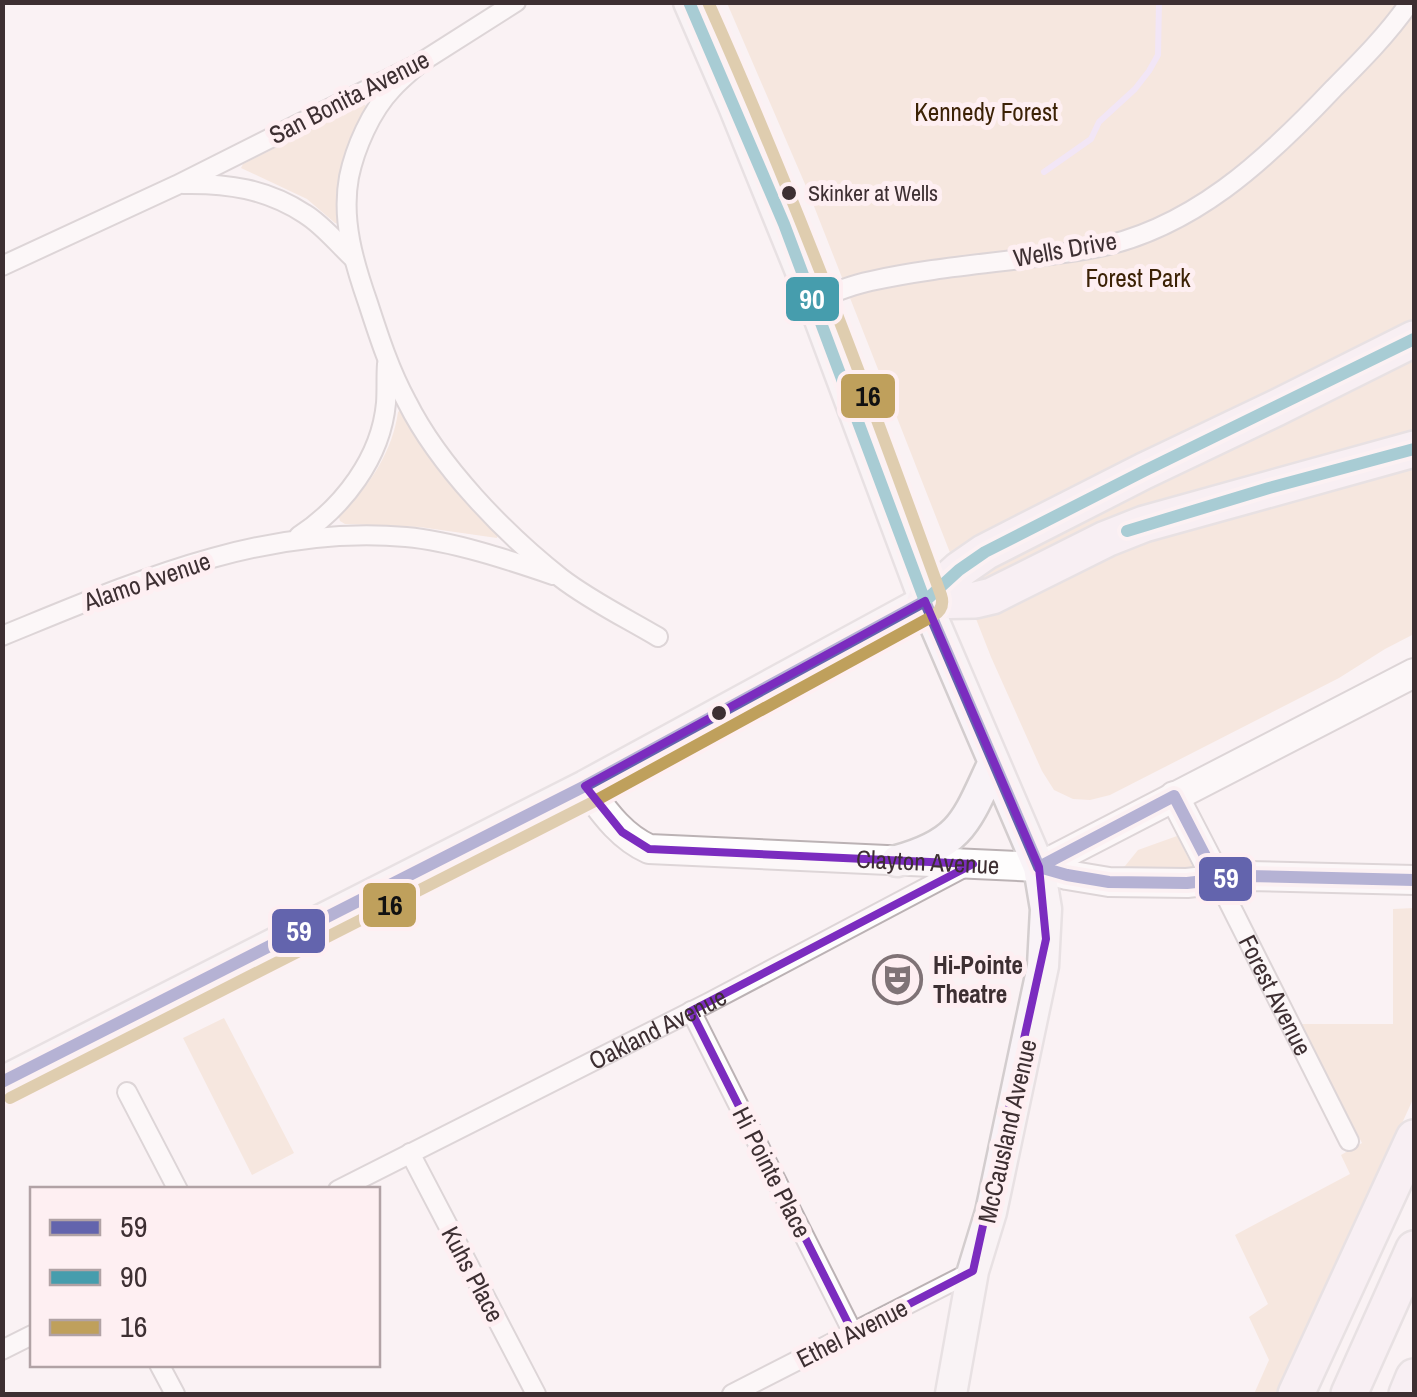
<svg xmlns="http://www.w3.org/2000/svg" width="1417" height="1397" viewBox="0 0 1417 1397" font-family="'Archivo Narrow',sans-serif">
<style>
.green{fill:#f2d9c5}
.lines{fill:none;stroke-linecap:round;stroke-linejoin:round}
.stream{stroke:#e8d7f8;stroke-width:6}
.street-casing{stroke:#bbb2b4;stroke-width:22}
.secondary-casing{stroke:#bbb2b4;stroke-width:32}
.primary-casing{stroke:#d3cdce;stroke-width:35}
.highway-casing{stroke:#d3cdce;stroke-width:40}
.street{stroke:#fefdfd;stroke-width:18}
.secondary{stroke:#fefdfd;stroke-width:28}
.primary{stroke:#f9f3f7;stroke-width:30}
.highway{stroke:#f5ebf2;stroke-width:35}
.bus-1-casing{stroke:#feeff2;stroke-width:20}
.bus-2-casing{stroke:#feeff2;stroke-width:20}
.bus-3-casing{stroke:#feeff2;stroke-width:20}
.bus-1{stroke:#6364ad;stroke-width:12}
.bus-2{stroke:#469dad;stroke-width:12}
.bus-3{stroke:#bfa05c;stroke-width:12}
.marked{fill:none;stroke:#7b2cbf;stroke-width:8;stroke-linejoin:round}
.bus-dot{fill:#3d2f32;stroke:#feeff2;stroke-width:4}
.labels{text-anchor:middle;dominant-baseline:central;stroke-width:10;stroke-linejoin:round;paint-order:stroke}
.bus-label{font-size:22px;fill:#3d2f32;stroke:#feeff2;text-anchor:start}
.street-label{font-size:25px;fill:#3d2f32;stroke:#feeff2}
.park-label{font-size:25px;fill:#3c2206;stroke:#feeff2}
.poi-label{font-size:25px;font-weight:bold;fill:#3d2f32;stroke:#feeff2;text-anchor:start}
.line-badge{stroke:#feeff2;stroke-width:4}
.badge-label{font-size:28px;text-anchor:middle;font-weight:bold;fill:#fff}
.pale-badge-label{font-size:28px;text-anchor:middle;font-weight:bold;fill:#111}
</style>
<rect width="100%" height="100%" fill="#faf2f4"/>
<path class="green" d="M 727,3 L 1414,3 L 1414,634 L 1385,649 L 1339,678 L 1110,795 L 1090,800 L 1073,799 L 1054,790 L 1042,771 L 991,657 L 808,191 Z
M 364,104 L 368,108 L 339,224 L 335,223 L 307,199 L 241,168 L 243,164 Z
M 401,410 L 498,534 L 497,538 L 420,527 L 345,524 L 340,521 L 339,517 C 368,487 392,454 398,412 Z
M 1177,836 L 1195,871 L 1118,869 L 1125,866 L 1138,850 Z
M 1414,908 L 1414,1097 L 1282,1386 L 1278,1394 L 1254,1394 L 1269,1360 L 1249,1317 L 1268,1304 L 1235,1235 L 1350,1174 L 1341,1155 L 1362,1143 L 1301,1024 L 1393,1024 L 1393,909 Z
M 224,1018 L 294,1153 L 252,1175 L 183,1038 Z"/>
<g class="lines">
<path class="stream" d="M 1044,172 L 1091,139 L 1099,122 L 1135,89 L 1149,71 L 1158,55 L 1159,2"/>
<defs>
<g id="street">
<path d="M 420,63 C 410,72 400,80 392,89 C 371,111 355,148 349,177 C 341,220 354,263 368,303 C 379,337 390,371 407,402 C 439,466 505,534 561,578 C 591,601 626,618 658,637"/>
<path d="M 183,184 C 227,183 267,189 305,214 C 323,225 338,244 353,258"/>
<path d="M 2,266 L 177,185 L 420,63 L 516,2"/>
<path d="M 813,301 C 832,293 851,285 871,281 C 943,265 1017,262 1090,249 C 1191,231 1266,160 1334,88 C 1361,61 1388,34 1410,2"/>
<path d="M 299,536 C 343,507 381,458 386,403 C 387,390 386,377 387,364"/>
<path d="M 2,636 C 132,583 263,524 406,537 C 452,541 509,560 553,575"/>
<path id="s1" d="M 1217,879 L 1349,1141"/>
<path d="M 691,1011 L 853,1333"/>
<path d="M 127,1092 L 178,1190"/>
<path d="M 410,1153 L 536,1394"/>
<path id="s2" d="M 338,1190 L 710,1002 L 969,865"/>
<path d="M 2,1350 L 32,1335"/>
<path d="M 159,1364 L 175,1394"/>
<path d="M 732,1394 L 973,1271"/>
</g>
<g id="secondary">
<path id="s3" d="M 585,786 C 603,810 620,836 649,849 L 1039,867 L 1067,875 L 1109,882 L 1187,883 L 1248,876 L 1414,880"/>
<path d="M 1174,796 L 1217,879"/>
<path d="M 1039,867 L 1414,673"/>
</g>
<path id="primary" d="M 689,2 L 734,106 L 813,301 L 925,601 L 1039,867 L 1046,909 L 1043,966 L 991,1212 L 973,1271 L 951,1394
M 897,861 C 963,843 967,819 994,762
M 2,1082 L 585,786 L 925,601"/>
<path id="highway" d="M 925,601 L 959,570 L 985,552 L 1144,471 L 1276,408 L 1414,339
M 925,601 L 975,600 L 992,596 L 1106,539 L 1144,524 L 1414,449
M 1296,1394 L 1414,1138
M 1349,1394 L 1414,1249
M 1407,1394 L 1414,1377"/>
</defs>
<use href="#street" class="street-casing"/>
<use href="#secondary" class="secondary-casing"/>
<use href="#primary" class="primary-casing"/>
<use href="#highway" class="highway-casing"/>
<use href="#street" class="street"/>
<use href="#secondary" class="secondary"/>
<use href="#primary" class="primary"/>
<use href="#highway" class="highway"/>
<defs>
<path id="bus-1" d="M 1039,867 L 1067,875 L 1109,882 L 1187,883 L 1248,876 L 1414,880
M 1039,867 L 1174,796 L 1217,879
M 2,1082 L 585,786 L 925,601 L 1039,867"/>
<path id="bus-2" d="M 689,2 L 784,224 L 925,601
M 1127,531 L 1269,488 L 1414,449
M 925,601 L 959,570 L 985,552 L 1144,471 L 1414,339"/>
<path id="bus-3" d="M 10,1098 L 593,802 L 933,616 C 941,611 944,604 941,595 C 869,395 795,197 708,2"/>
</defs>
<use href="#bus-1" class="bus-1-casing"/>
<use href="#bus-2" class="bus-2-casing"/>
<use href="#bus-3" class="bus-3-casing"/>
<use href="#bus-1" class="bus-1"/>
<use href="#bus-2" class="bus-2"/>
<use href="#bus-3" class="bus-3"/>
</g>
<path d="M0 0H1417V1397H0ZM 925,601 L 1039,867 L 1046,939 L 973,1271 L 853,1333 L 691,1011 L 973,864 L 649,849 L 622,832 L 585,786 Z" fill="#faf2f4" fill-opacity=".55" fill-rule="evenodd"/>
<path class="marked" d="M 925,601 L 1039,867 L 1046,939 L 973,1271 L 853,1333 L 691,1011 L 973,864 L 649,849 L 622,832 L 585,786 Z"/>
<defs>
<symbol id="theatre-ring" viewBox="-11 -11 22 22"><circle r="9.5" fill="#feeff2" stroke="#7f7376" stroke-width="1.5"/><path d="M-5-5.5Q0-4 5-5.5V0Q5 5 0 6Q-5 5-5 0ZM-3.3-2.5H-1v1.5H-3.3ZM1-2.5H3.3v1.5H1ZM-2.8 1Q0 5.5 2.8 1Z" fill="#7f7376"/></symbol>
</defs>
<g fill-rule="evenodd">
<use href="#theatre-ring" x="870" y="952" width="55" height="55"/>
</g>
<g class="bus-dot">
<circle cx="789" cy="193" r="9"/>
<circle cx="719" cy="713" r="9"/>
</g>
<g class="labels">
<g class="bus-label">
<text x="808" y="193">Skinker at Wells</text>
</g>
<g class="street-label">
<text transform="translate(349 97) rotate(-27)">San Bonita Avenue</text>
<text transform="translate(1065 249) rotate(-10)">Wells Drive</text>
<text transform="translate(147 581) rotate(-19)">Alamo Avenue</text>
<text stroke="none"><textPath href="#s3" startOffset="370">Clayton Avenue</textPath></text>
<text stroke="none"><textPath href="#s1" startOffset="130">Forest Avenue</textPath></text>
<text stroke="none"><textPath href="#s2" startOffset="358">Oakland Avenue</textPath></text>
<text transform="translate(1007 1131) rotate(-77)">McCausland Avenue</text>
<text transform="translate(772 1172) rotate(63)">Hi Pointe Place</text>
<text transform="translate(473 1274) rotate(62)">Kuhs Place</text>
<text transform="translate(852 1333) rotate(-27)">Ethel Avenue</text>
</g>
<g class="park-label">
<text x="986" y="112">Kennedy Forest</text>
<text x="1138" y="278">Forest Park</text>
</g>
<g class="poi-label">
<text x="933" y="965">Hi-Pointe<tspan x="933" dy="29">Theatre</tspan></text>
</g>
</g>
<g class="line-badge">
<rect x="784" y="275" width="57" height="48" rx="10" fill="#469dad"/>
<rect x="839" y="372" width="58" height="48" rx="10" fill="#bfa05c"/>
<rect x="1197" y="855" width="57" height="48" rx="10" fill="#6364ad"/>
<rect x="361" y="881" width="57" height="48" rx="10" fill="#bfa05c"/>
<rect x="270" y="907" width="57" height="48" rx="10" fill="#6364ad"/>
</g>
<g class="badge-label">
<text x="812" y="309">90</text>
<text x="1226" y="888">59</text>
<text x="299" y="941">59</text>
</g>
<g class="pale-badge-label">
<text x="868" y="406">16</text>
<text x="390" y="915">16</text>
</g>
<rect width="1417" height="1397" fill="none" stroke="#3d2f32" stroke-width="10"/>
<rect x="30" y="1187" width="350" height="180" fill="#feeff2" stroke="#b1a2a5" stroke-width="2.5"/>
<rect x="50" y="1220" width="50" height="15" fill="#6364ad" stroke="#b1a2a5" stroke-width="2.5"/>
<text x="120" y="1237" font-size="30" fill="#3d2f32">59</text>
<rect x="50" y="1270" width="50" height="15" fill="#469dad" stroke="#b1a2a5" stroke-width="2.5"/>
<text x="120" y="1287" font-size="30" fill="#3d2f32">90</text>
<rect x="50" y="1320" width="50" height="15" fill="#bfa05c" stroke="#b1a2a5" stroke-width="2.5"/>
<text x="120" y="1337" font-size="30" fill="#3d2f32">16</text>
</svg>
